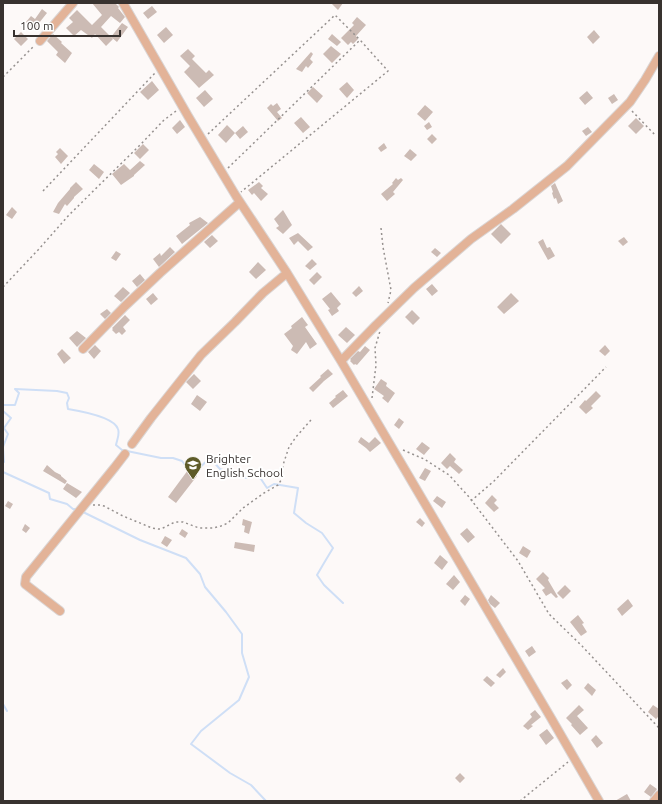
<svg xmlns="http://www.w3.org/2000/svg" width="662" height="804" viewBox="0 0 662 804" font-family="Ubuntu,sans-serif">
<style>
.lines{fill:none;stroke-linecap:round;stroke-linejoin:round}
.stream{stroke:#cfdff6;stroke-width:2}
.building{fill:#ccbbb4}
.street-casing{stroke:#dad5d4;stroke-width:10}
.path{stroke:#96918f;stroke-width:1.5;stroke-dasharray:2 3;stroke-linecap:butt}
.street{stroke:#e3b398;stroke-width:8}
.labels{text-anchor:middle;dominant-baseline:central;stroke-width:4;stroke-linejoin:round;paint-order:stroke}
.poi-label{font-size:12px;fill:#38322f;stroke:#fff;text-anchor:start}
</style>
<rect width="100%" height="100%" fill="#fdf9f8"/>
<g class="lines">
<path class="stream" d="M 3,405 L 15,405 L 19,393 L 15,389 L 57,391 L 67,393 L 69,398 L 67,403 L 68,409 C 80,411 114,417 118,429 C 120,434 117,440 116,445 L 122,450 L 161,458 L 173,458 L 182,461 L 186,466 L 197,470 L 210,458 L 220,469 L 245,478 L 255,475 L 261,479 L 267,488 L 274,484 L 298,488 L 294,513 L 306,523 L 322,533 L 333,548 L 324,563 L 317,575 L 324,585 L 343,603
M 3,411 L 11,418 L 4,428 L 8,434 L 3,447
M 3,448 L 4,462 L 3,462
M 3,472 L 49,493 L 50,499 L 67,504 L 73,509 L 77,509
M 83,512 L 140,540 L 186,558 L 200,574 L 205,587 L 226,612 L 242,634 L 242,653 L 249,677 L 239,700 L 201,731 L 191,744 L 230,773 L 251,785 L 266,801
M 3,704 L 7,711"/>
</g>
<path class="building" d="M 92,3 L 115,3 L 119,7 L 118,8 L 125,17 L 120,23 L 111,16 L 101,27 L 113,39 L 106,46 L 95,34 L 92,38 L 81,30 L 74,36 L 66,28 L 73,22 L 69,18 L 77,10 L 92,25 L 102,15 Z
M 331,3 L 343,3 L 338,10 Z
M 152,6 L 157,12 L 148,19 L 143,13 Z
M 42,9 L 47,13 L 39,23 L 40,24 L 36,31 L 26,22 L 31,16 L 35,19 Z
M 357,17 L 366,25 L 356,36 L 358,39 L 353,44 L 351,42 L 348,45 L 341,38 L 354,25 L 352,23 Z
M 122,23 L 128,27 L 117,42 L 111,37 Z
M 166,27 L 173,35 L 164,43 L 157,35 Z
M 594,30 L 600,37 L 593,44 L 587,37 Z
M 21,32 L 28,39 L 21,46 L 14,39 Z
M 53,34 L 62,42 L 61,43 L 72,53 L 65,63 L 56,55 L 58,52 L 47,41 Z
M 332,34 L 341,42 L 337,46 L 328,39 Z
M 331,46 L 341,54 L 332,63 L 323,54 Z
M 188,49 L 195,56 L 192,59 L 206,73 L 209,70 L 214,75 L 199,88 L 184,72 L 190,66 L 180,56 Z
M 311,52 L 313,54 L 310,59 L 313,62 L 308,68 L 306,66 L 302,72 L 296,69 Z
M 152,81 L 159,90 L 148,100 L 140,92 Z
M 347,82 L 354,90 L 347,98 L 339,89 Z
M 313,87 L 323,96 L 317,103 L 307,93 Z
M 205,90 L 213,99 L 204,107 L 196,98 Z
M 587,91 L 593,98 L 585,105 L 579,98 Z
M 614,94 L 618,100 L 612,104 L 608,98 Z
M 277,103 L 281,109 L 277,112 L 282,118 L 278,121 L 267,108 L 271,104 L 273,106 Z
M 425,105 L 433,112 L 425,121 L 417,114 Z
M 301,117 L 310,127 L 303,133 L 294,123 Z
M 636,118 L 644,126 L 636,134 L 628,126 Z
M 180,120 L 185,127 L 177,134 L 172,128 Z
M 429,122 L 432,127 L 427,130 L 424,126 Z
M 227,125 L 235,133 L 226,143 L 218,135 Z
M 243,126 L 248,132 L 240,139 L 235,133 Z
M 588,127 L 592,132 L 586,136 L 582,131 Z
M 432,134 L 437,139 L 432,144 L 427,139 Z
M 384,143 L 387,148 L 381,152 L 378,148 Z
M 143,144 L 149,150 L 140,159 L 134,153 Z
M 60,148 L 68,156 L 61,164 L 55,157 L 58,154 L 56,152 Z
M 410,149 L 417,155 L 411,161 L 404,156 Z
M 140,161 L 145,165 L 134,175 L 134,176 L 121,185 L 112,174 L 124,164 L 130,170 Z
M 94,164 L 104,172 L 99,179 L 89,170 Z
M 396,178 L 398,180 L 401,178 L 403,180 L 393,192 L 395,194 L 387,201 L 381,194 L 393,184 L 392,183 Z
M 76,182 L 83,189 L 74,197 L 74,198 L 67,206 L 65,204 L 59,214 L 53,212 L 58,203 L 70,189 L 70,188 Z
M 259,182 L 263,186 L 261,188 L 268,194 L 261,201 L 254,193 L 252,195 L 248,190 Z
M 555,183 L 563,201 L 558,204 L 556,198 L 554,199 L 552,193 L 553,192 L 551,186 Z
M 12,207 L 17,212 L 12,219 L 6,215 Z
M 283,210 L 292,225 L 283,234 L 276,228 L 279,226 L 274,219 Z
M 200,217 L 208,223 L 182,244 L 176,236 L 190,225 L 189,223 Z
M 501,224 L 511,234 L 501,244 L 491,234 Z
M 298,233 L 313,247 L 308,251 L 298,241 L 294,245 L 289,238 Z
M 212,235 L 218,241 L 210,248 L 204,242 Z
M 624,237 L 628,242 L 623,246 L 618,241 Z
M 543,239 L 547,248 L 550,247 L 555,256 L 548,260 L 538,242 Z
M 170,247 L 175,252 L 159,267 L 153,259 L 160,253 L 161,256 Z
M 435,248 L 441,253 L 437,257 L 431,252 Z
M 116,251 L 121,254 L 116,261 L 111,258 Z
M 312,259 L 317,264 L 310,270 L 305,266 Z
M 258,262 L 266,270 L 256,279 L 249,272 Z
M 317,272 L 322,277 L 314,285 L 309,280 Z
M 140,274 L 145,280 L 137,287 L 132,281 Z
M 432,284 L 438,291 L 432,296 L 426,289 Z
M 359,286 L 363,291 L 356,297 L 352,293 Z
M 123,287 L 130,293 L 121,302 L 114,296 Z
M 331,292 L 341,304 L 337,308 L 339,311 L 332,316 L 328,310 L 330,309 L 322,299 Z
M 153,293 L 158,299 L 151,305 L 146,299 Z
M 511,293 L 519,301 L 504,314 L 497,307 Z
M 107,309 L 111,313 L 105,319 L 100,314 Z
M 412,310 L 420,318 L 413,325 L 405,317 Z
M 125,315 L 130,320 L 123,327 L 126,331 L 122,335 L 119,332 L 116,334 L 112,330 L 113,329 L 112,328 Z
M 302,317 L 308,325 L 305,327 L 317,344 L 310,349 L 306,342 L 297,354 L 291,350 L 293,346 L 284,334 L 292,328 L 291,326 Z
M 346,327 L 355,335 L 347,343 L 338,335 Z
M 77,331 L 86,338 L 77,347 L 69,338 Z
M 95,345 L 101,351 L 94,359 L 88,352 Z
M 605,345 L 610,351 L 605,356 L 599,351 Z
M 365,346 L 370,350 L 357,365 L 355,364 L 354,365 L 350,361 L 351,360 L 350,359 L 358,351 L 360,352 Z
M 62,349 L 71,358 L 64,364 L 57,354 Z
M 328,369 L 333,374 L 324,381 L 313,392 L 309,388 L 321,377 L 320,376 Z
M 194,374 L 201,381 L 193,389 L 186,382 Z
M 381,379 L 387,383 L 386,386 L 395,393 L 388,403 L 382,398 L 384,396 L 374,389 Z
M 343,390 L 348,396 L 333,408 L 329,403 L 336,397 L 335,396 Z
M 596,391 L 601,396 L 591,406 L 593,408 L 586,414 L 579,407 L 585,400 L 586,401 Z
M 197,395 L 207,402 L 200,411 L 191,404 Z
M 399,418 L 404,422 L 399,429 L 394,425 Z
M 361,437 L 369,443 L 375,437 L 381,443 L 370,452 L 366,448 L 358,442 Z
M 422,442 L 430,448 L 424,455 L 416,449 Z
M 450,453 L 456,459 L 454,462 L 463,470 L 459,474 L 450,466 L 447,469 L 441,463 Z
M 47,465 L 55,472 L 61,475 L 61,476 L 67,481 L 65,484 L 43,471 Z
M 425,468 L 431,471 L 425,481 L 419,478 Z
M 188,470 L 197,476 L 176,503 L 168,497 Z
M 67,483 L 82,492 L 76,498 L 63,489 Z
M 492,495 L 497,500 L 494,503 L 499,508 L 494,512 L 485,503 Z
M 437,496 L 446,502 L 442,508 L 433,501 Z
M 8,501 L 13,504 L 10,509 L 5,506 Z
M 420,518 L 425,523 L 422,527 L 416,522 Z
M 243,519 L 252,522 L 249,534 L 244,532 L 245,526 L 242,525 Z
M 25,524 L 30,528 L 26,533 L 22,530 Z
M 467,528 L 475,537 L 468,543 L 460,534 Z
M 182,529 L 188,533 L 185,538 L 179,534 Z
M 165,536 L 172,540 L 167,547 L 161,543 Z
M 235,542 L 255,545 L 254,552 L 234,548 Z
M 523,546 L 531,551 L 527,558 L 519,553 Z
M 440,555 L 448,562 L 442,570 L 434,563 Z
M 543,572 L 549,578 L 548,580 L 558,597 L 556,598 L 551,593 L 546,596 L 542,590 L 545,588 L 536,579 Z
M 454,575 L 460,582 L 453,590 L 446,584 Z
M 565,585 L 571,591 L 563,599 L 557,593 Z
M 465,595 L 470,599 L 465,606 L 460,601 Z
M 491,595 L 500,603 L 495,608 L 490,604 L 488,600 Z
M 628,599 L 633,606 L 622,616 L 617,609 Z
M 578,615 L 584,623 L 582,624 L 587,632 L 581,636 L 570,622 Z
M 532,646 L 536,652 L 529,657 L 525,651 Z
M 503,668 L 506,672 L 500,678 L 496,675 Z
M 487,676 L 495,683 L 491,687 L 483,680 Z
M 567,679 L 572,685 L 567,690 L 561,683 Z
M 588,683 L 596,690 L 592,696 L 584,688 Z
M 579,705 L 584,710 L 577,716 L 588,728 L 580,735 L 571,725 L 572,724 L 566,718 Z
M 653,705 L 659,709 L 659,716 L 656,719 L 648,712 Z
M 535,710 L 541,717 L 531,725 L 533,726 L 528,730 L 523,726 L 532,717 L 530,714 Z
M 547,729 L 554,738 L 546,745 L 539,735 Z
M 596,735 L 603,743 L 597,748 L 591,740 Z
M 460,773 L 465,778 L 460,783 L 455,778 Z
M 650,784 L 657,789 L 651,797 L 644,792 Z
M 627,794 L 631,801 L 615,801 Z"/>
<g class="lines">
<defs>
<path id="street" d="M 123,3 L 188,116 L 236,196 L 287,273 L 341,361 L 551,718 L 599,801
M 40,41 L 73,3
M 83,349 L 125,306 L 160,273 L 240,202
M 341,361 L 376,325 L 414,288 L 471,239 L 513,209 L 567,166 L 630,102 L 645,80 L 659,56
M 132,444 L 151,418 L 201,355 L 235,322 L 263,293 L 287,273
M 60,611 L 25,584 L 26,577 L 115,467 L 125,454
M 654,801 L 659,795"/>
</defs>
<use href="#street" class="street-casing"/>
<path class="path" d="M 3,77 L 34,46
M 632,111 L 656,136
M 208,134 L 335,15 L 360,40
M 228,168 L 360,40 L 388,71 L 241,192
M 43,191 L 155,73
M 381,228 L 383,247 L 391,290 L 388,303
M 3,287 L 38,250 L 69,215 L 141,144 L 164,120 L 176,111
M 372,398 L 376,365 L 375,348 L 380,331
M 403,450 L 424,459 L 449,475 L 469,497 L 518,561 L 549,614 L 582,646 L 659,728
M 471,501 L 494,481 L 606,367
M 93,505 L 100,505 L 104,506 L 123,516 L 152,528 L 158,529 L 161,529 L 175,522 L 183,522 L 199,528 L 213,528 L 221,526 L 228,523 L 243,508 L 264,493 L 278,485 L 283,477 L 283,465 L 289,447 L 296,437 L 311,420
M 520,801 L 568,762"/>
<use href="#street" class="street"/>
</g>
<defs>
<symbol id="school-pin" viewBox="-11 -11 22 30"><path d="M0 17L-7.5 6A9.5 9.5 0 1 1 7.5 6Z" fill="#5e5b28" stroke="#fff"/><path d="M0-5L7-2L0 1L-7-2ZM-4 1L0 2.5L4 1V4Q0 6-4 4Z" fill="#fff"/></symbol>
</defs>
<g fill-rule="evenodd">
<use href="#school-pin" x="183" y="455" width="20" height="27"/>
</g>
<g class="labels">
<g class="poi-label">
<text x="206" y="458">Brighter<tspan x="206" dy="14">English School</tspan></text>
</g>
</g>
<rect width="662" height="804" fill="none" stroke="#38322f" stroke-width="8"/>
<path d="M14 30v6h106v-6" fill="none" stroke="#38322f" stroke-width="2"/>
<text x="20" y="30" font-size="12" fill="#38322f" stroke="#ffffff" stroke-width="3" paint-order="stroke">100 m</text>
</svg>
